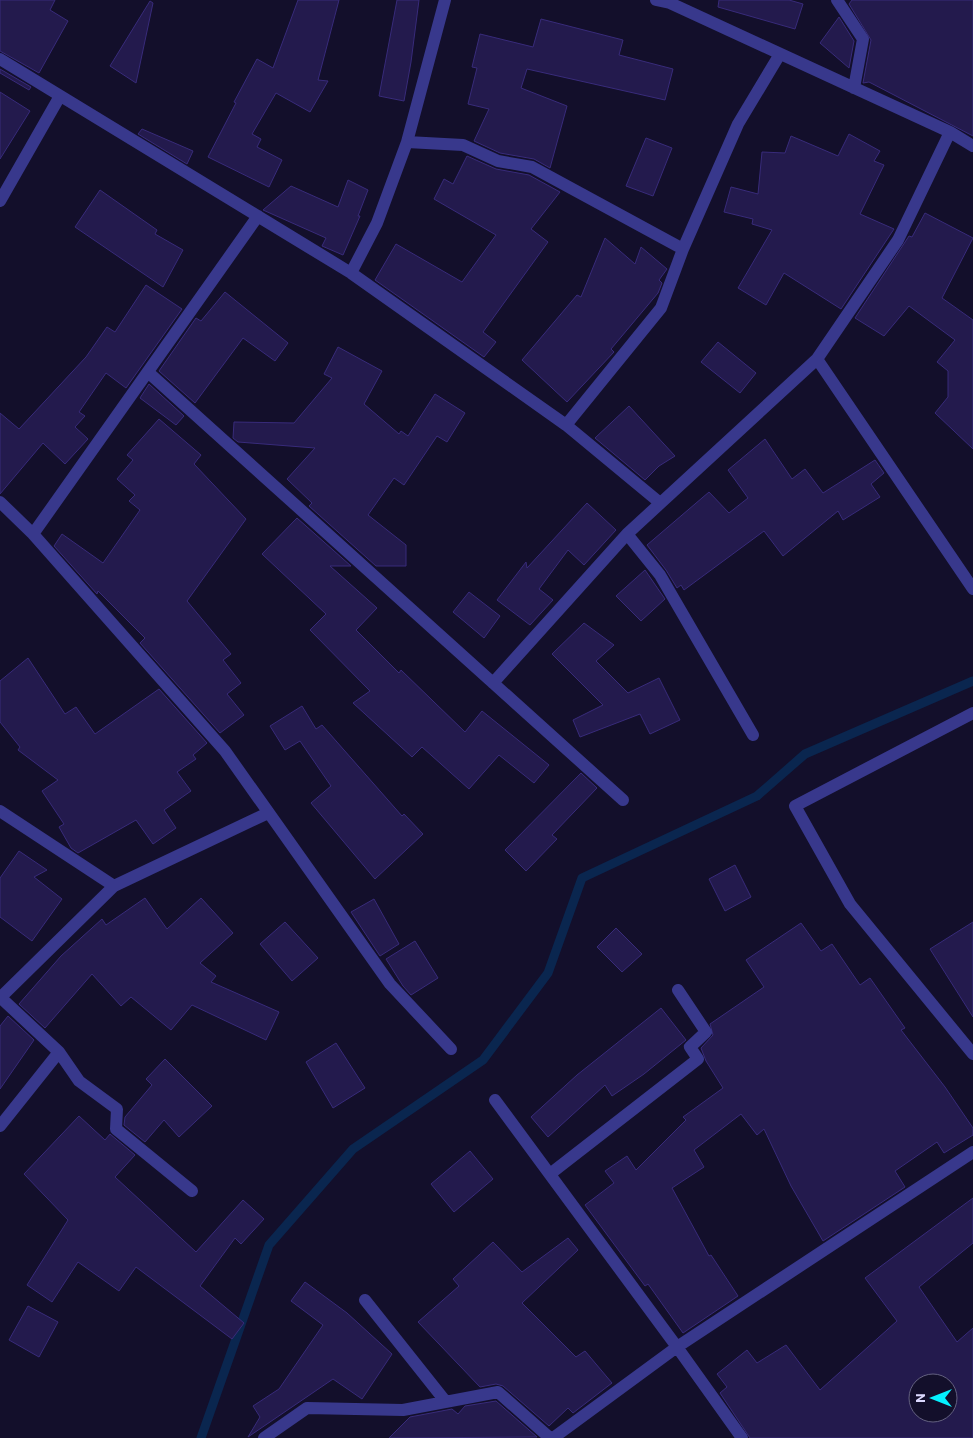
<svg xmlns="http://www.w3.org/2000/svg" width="973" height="1438" viewBox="0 0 973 1438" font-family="Barlow,sans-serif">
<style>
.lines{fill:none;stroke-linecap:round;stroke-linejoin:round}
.stream{stroke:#0a264f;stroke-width:9}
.building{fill:#231a4d;stroke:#382b7a;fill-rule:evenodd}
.minor{stroke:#38388c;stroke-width:12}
</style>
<rect width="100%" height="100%" fill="#130f2b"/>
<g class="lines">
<path class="stream" d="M 201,1438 L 269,1245 L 353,1149 L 483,1060 L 548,973 L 582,878 L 757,796 L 805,754 L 973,681"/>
</g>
<path class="building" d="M 0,0 L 55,0 L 50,10 L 68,21 L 39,73 L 0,51 Z
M 298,0 L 339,0 L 318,80 L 328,81 L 310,112 L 276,93 L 252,134 L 261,139 L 257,147 L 282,160 L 269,187 L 208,157 L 236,103 L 234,102 L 257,59 L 273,68 Z
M 397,0 L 419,0 L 411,62 L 404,101 L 379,96 Z
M 719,0 L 789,0 L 803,4 L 795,29 L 718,7 Z
M 852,0 L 973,0 L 973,136 L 869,82 L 863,83 L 871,40 L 849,4 Z
M 150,1 L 153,3 L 136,83 L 110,66 Z
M 839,17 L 854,41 L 849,68 L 820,43 Z
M 541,19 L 623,40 L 619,55 L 673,69 L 665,100 L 527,69 L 521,88 L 567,106 L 550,168 L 534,159 L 500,153 L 474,141 L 489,109 L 468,104 L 477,68 L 472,67 L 480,34 L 533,47 Z
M 0,69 L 31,87 L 29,90 L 0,73 Z
M 0,92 L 30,111 L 0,159 Z
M 142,129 L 193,151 L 187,164 L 138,134 Z
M 849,134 L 880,151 L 874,161 L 884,165 L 860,214 L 894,229 L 841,309 L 784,273 L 766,305 L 738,288 L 772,230 L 752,224 L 753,219 L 724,212 L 731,187 L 758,194 L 762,152 L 785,153 L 791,136 L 838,156 Z
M 646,138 L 672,148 L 653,196 L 626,186 Z
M 467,156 L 496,169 L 529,175 L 560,192 L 531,229 L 548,242 L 483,332 L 496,342 L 484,357 L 375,280 L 396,244 L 462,282 L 496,235 L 434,199 L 444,179 L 453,184 Z
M 348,180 L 368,190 L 358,216 L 360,216 L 343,255 L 322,246 L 326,238 L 263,210 L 291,186 L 338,207 Z
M 100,190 L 157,230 L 155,234 L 183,250 L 163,287 L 75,227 Z
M 925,213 L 973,238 L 942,298 L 973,320 L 973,449 L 935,413 L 948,397 L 948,371 L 937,362 L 955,340 L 909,306 L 884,336 L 855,318 L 909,236 L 912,237 Z
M 605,238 L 635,264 L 641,247 L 667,269 L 659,280 L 662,283 L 658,293 L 611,349 L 614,352 L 567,402 L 522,360 L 577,295 L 581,297 Z
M 146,285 L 182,309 L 126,388 L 106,373 L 79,412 L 85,416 L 75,427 L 88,439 L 65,464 L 43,443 L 0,494 L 0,413 L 19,429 L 86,357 L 107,327 L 115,332 Z
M 225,292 L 288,343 L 275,361 L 243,338 L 195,403 L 159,371 L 196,318 L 201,321 Z
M 718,342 L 756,373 L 740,393 L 701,362 Z
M 338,347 L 382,371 L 364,404 L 399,434 L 401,431 L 408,436 L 435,394 L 465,413 L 447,442 L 437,436 L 404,485 L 394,478 L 368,515 L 406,545 L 406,566 L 376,566 L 309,506 L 312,503 L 287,479 L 315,448 L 238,442 L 233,438 L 234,422 L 294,423 L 332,378 L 324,374 Z
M 149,384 L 184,416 L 176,425 L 140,398 Z
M 629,406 L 675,456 L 659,466 L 645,480 L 595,438 Z
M 159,419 L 201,455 L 194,464 L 246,519 L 187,601 L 231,654 L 223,660 L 241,683 L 227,694 L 244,715 L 220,733 L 140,643 L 145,638 L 98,591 L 97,594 L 54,546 L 62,534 L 103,563 L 140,510 L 129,501 L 135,495 L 117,479 L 133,460 L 127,455 Z
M 765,439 L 792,479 L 805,469 L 823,493 L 875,460 L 884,473 L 871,484 L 880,497 L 843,520 L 838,511 L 783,556 L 764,531 L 684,590 L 681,585 L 677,588 L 666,570 L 647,545 L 709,492 L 729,513 L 748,498 L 728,470 Z
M 587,503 L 616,530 L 584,565 L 568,550 L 539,589 L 553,600 L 530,625 L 497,600 L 526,562 L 527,568 Z
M 297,518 L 351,566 L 330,566 L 377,608 L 356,630 L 399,673 L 401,670 L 465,732 L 482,711 L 549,765 L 534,783 L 499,755 L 469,789 L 422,747 L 412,757 L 353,703 L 370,691 L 310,630 L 326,614 L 262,554 Z
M 645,570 L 665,599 L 641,621 L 616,596 Z
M 469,592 L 500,616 L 484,638 L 453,612 Z
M 584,623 L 614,645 L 596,661 L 628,693 L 659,678 L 680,720 L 650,734 L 640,714 L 580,737 L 573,720 L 603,705 L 552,654 Z
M 28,658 L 65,714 L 76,707 L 95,734 L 159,689 L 207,743 L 193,755 L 196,759 L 177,772 L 191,791 L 164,810 L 176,828 L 153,844 L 136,820 L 78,853 L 71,848 L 59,827 L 64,824 L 42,791 L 58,780 L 18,750 L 20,747 L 0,722 L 0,681 Z
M 302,706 L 316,729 L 322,725 L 402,816 L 404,814 L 423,834 L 375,879 L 311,803 L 331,786 L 300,741 L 285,750 L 270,726 Z
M 581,773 L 597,788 L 552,835 L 557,839 L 526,871 L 505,850 Z
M 19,851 L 47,870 L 34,877 L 62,899 L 32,941 L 0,917 L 0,878 Z
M 735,865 L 751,897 L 725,911 L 709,879 Z
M 145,898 L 167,929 L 201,898 L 233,933 L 200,963 L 216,976 L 211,982 L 279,1012 L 266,1040 L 192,1005 L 171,1030 L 131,997 L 121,1006 L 92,974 L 45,1028 L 19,1004 L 61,956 L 102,919 L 106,925 Z
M 374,899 L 399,944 L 380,956 L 351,912 Z
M 285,922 L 318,958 L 292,981 L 260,944 Z
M 973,922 L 973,1017 L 930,949 Z
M 801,923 L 821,951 L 832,944 L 860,985 L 870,978 L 905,1028 L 901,1030 L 945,1087 L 973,1128 L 973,1135 L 944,1153 L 937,1142 L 895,1171 L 905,1187 L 823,1241 L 791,1186 L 764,1129 L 757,1135 L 741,1114 L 694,1150 L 704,1167 L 672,1188 L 709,1256 L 711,1255 L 738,1296 L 683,1333 L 648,1284 L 645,1286 L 585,1205 L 614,1183 L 605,1171 L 627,1156 L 636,1170 L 686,1120 L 683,1117 L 723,1088 L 706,1061 L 701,1048 L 713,1035 L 710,1024 L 764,987 L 746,960 Z
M 616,928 L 642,954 L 622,972 L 597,947 Z
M 415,941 L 438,978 L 411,995 L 403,986 L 386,959 Z
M 661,1008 L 686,1040 L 644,1074 L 612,1096 L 605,1085 L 548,1137 L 531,1117 L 577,1075 Z
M 8,1016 L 34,1040 L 0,1089 L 0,1026 Z
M 336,1043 L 365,1088 L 333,1108 L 306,1062 Z
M 165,1059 L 212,1106 L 179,1137 L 164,1120 L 145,1142 L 124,1125 L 125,1117 L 152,1085 L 146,1079 Z
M 79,1116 L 105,1140 L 110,1134 L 135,1155 L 115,1177 L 196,1252 L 243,1200 L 264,1219 L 241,1244 L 235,1238 L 200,1286 L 244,1323 L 232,1339 L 136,1267 L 119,1291 L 78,1262 L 52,1302 L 27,1285 L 68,1220 L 24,1174 Z
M 470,1151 L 493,1179 L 454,1212 L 431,1184 Z
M 973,1198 L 973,1243 L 919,1287 L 957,1342 L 973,1328 L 973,1438 L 750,1438 L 720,1393 L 727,1387 L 717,1374 L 747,1350 L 757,1363 L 786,1345 L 820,1390 L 897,1321 L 865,1278 ZM 918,1383 L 948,1383 L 948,1413 L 918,1413 Z
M 568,1238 L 578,1250 L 522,1303 L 576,1357 L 585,1351 L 612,1383 L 573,1413 L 568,1408 L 549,1426 L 503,1386 L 496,1384 L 480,1387 L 418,1322 L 459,1286 L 453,1279 L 493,1242 L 522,1272 Z
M 305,1282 L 347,1313 L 392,1354 L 362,1399 L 333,1379 L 248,1437 L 260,1417 L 253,1406 L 279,1389 L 323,1325 L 291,1301 Z
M 28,1306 L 58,1322 L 39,1357 L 9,1340 Z
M 496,1401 L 537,1437 L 389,1438 L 410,1417 L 452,1409 L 458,1414 L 465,1406 Z"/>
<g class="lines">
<path class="minor" d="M 656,0 L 670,3 L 950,132 L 973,146
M 837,0 L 863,39 L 854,88
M 0,59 L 351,273 L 566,425 L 659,502
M 407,142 L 463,145 L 498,161 L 532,167 L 683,249
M 0,201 L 60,96
M 351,273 L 377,223 L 407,142 L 445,0
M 817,359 L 973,589
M 149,373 L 623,800
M 566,425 L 661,308 L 683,249 L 738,124 L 780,54
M 0,502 L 33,534 L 225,751 L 390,984 L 451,1049
M 33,534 L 258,216
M 627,534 L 660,575 L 753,735
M 493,683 L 627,534 L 817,359 L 898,240 L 950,132
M 973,713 L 795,806 L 850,904 L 973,1054
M 0,811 L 114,886
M 0,997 L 59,1052 L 79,1081 L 117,1109 L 116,1129 L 192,1191
M 1,997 L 114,886 L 268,813
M 495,1100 L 677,1347 L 742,1438
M 0,1126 L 59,1052
M 550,1174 L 698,1059 L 690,1047 L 706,1032 L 678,990
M 365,1300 L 446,1402
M 264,1438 L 307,1408 L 403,1410 L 498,1392 L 550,1438
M 553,1438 L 677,1347 L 973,1152"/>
</g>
<g transform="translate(933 1398) rotate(270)"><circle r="24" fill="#130f2b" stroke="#636080"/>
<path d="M0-4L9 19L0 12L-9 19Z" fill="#05f0ff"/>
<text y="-8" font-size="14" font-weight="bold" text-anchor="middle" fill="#dcd9ff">N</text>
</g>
</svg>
